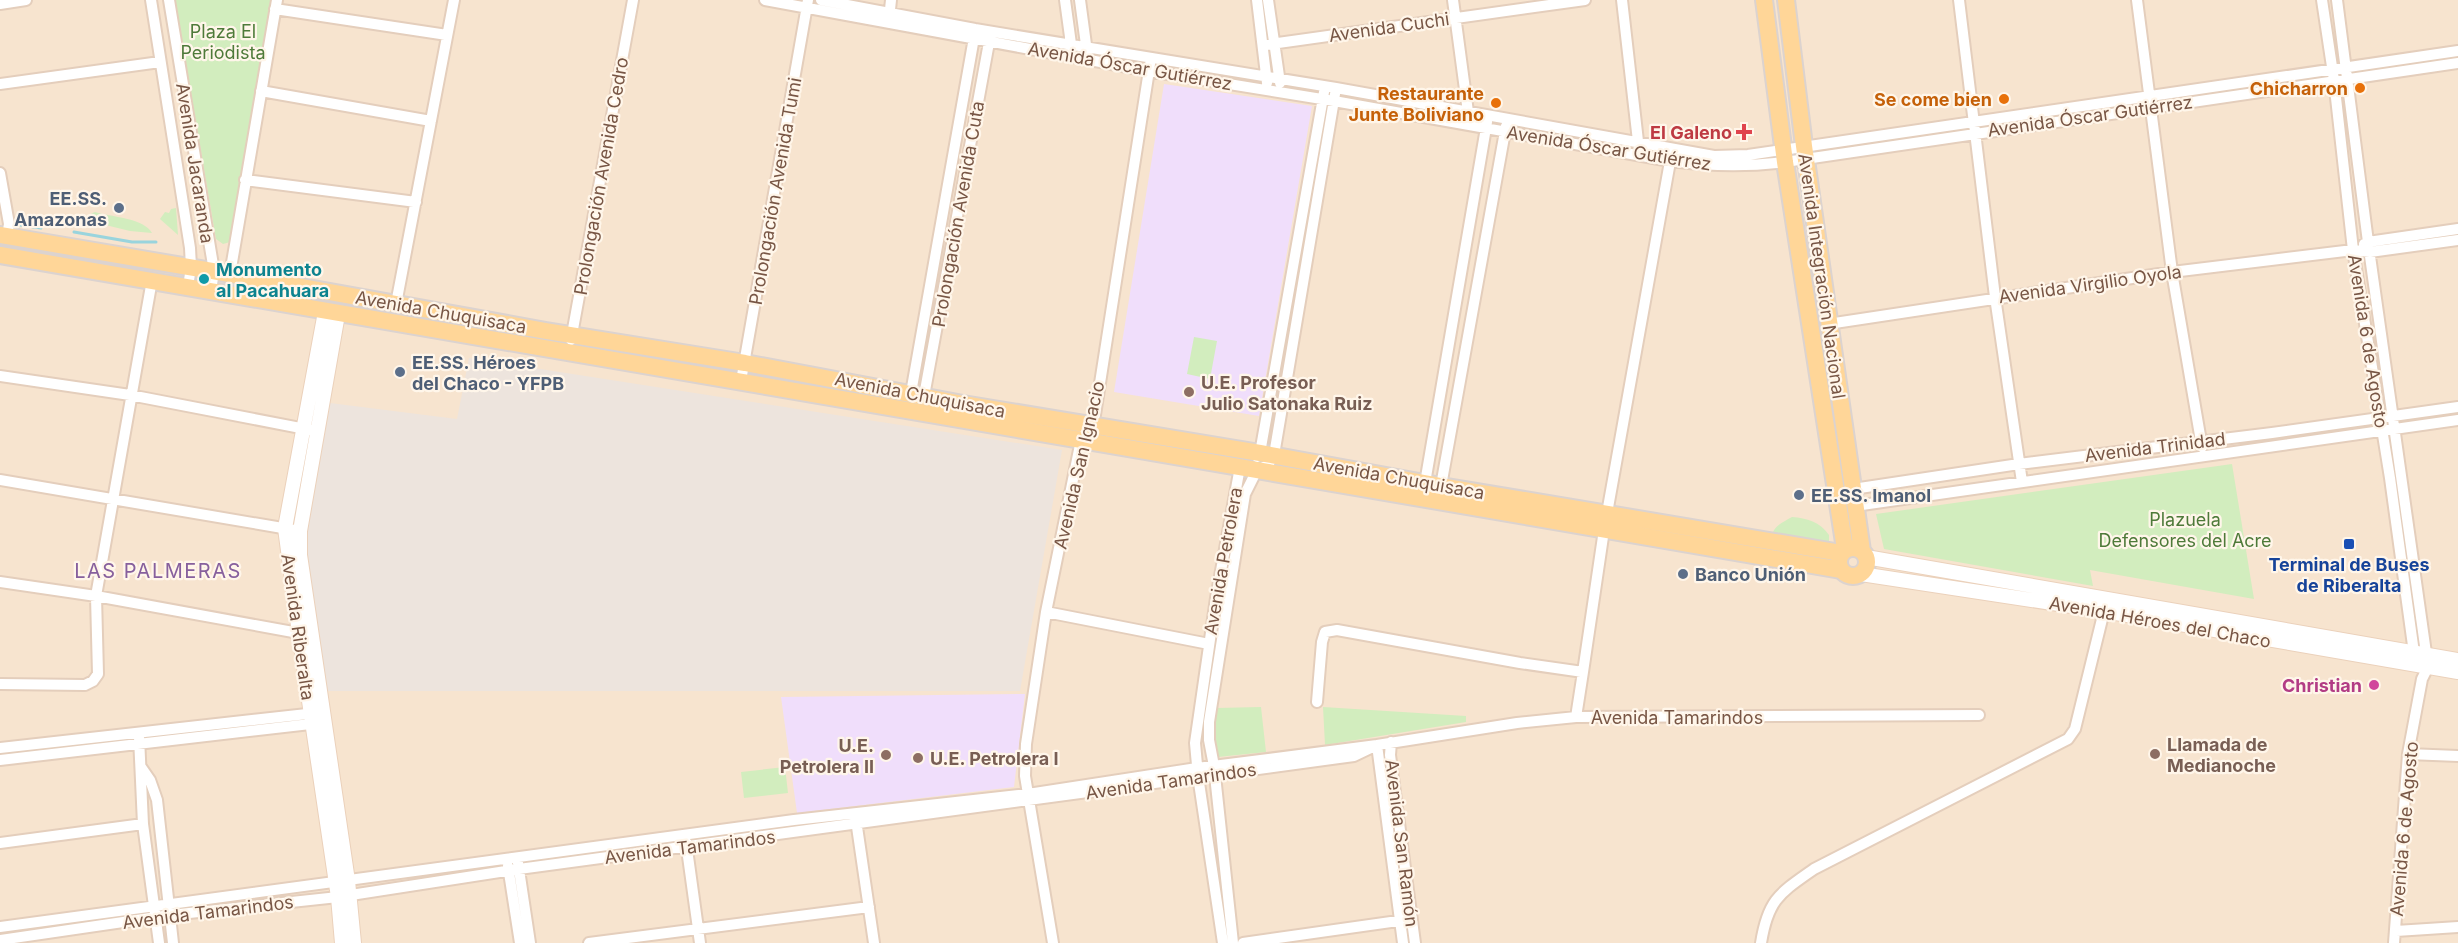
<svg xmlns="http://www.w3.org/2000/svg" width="2458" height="943" viewBox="0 0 2458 943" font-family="Inter,sans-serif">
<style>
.residential{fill:#f7e4cf}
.industrial{fill:#ede4dd}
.education{fill:#f0defb}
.green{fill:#d2edbe}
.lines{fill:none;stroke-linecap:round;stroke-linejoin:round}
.stream{stroke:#99d4dd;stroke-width:3}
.street-casing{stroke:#e4cebc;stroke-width:14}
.secondary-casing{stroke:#ebd1bb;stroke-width:16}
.primary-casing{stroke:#dcd3cf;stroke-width:20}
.street{stroke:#fff;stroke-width:10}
.secondary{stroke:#fff;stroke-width:14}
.primary{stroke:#ffd698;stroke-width:16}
.food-dot{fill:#e8710a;stroke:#fff6ea;stroke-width:2}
.health-dot{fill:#e0444e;stroke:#fff6ea;stroke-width:2}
.service-dot{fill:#5c6f8a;stroke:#fff6ea;stroke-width:2}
.culture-dot{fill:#0f9aa8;stroke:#fff6ea;stroke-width:2}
.education-dot{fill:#8d6e63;stroke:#fff6ea;stroke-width:2}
.transit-dot{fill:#1a4fb4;stroke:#fff6ea;stroke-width:2}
.hotel-dot{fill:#d1479c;stroke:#fff6ea;stroke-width:2}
.labels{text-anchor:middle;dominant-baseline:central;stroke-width:4.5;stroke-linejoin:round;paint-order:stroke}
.street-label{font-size:18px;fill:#785645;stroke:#fff6ea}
.park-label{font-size:18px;fill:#4e7a39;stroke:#fff6ea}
.food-label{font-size:18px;font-weight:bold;fill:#c56008;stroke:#fff6ea;text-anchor:end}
.health-label{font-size:18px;font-weight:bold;fill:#be3a42;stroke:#fff6ea;text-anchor:end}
.service-label{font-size:18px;font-weight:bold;fill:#4e5e75;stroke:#fff6ea;text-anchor:start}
.culture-label{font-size:18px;font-weight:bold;fill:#0d838f;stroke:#fff6ea;text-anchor:start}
.education-label{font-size:18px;font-weight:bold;fill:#785e54;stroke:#fff6ea;text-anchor:start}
.transit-label{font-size:18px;font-weight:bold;fill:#164399;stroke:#fff6ea}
.hotel-label{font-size:18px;font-weight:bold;fill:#b23c85;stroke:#fff6ea;text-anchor:end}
.neighbourhood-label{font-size:20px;letter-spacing:1.5px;fill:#87609d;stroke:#fff6ea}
</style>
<rect width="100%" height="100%" fill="#fff2e1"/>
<path class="residential" d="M 0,0 L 2458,0 L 2458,943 L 0,943 Z"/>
<path class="industrial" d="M 469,358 L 1062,450 L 1020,691 L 325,691 L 304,533 L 330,403 L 457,419 Z"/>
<path class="education" d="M 1164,84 L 1312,106 L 1259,416 L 1114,392 Z
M 1025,694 L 1014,787 L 797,813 L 781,697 Z"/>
<path class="green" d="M 175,0 L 273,0 L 230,242 L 223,244 L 216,239 Z
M 176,208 L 178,235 L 160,219 L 165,212 L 169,213 L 171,209 Z
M 95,212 C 111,217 144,218 152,233 L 130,231 L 85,220 L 83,217 Z
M 1194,337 L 1217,341 L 1210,379 L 1187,374 Z
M 2232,464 L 2254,599 L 2090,570 L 2093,586 L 1884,549 L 1876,514 Z
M 1792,517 C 1807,518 1820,522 1829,535 L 1829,543 L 1772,535 C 1774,526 1783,522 1792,517 Z
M 1261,707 L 1266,752 L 1218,757 L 1214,738 L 1216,708 Z
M 1323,707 L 1466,716 L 1466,722 L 1325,745 Z
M 785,767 L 788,793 L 744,798 L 741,772 Z"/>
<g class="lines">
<path class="stream" d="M 20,225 L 41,228
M 74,232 L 132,242 L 156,242"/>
<defs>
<path id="street" d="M 151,0 L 190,248 L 191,267 L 188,287
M 169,0 L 214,271 L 211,291
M 765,0 L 1149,71 L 1334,101 L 1670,161 C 1709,166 1746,167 1785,162 L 2458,63
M 821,0 L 975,29 L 1336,88 L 1714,156 L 1748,155 L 2458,51
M 1065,0 L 1071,44 L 1070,50
M 1080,0 L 1087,52
M 1257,0 L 1267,83
M 1268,0 L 1280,83
M 1453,0 L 1468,112 L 1467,118
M 1622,0 L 1639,150
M 1959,0 L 1995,297 L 2022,482
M 2137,0 L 2172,272 L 2202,447
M 2322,0 L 2334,80 L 2353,250 L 2390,478 L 2415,660
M 2337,0 L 2368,242 L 2428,667 L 2422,679 L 2408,754 L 2394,943
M 0,4 L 26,0
M 275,9 L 447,35
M 889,19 L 891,0
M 1264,45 L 1585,0
M 0,84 L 160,62
M 261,91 L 431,121
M 0,173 L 9,224 L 7,236
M 245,180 L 416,202
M 2364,244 L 2368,242 L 2458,229
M 230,274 L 277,0
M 396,304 L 454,0
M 1828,324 L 2172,272 L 2353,250 L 2370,252 L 2458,240
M 571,340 L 633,0
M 0,376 L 130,395 L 316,431
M 741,381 L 808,0
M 911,393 L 975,32
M 924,396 L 990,37
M 1257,457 L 1260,453 L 1324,92
M 0,480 L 300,531
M 1425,483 L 1487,122
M 1441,486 L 1506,126
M 1853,489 L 2019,464 L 2272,433 L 2458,407
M 1855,506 L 2458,420
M 0,582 L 96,596 L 304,634
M 1046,612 L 1209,644
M 0,684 L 85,685 L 93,681 L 98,674 L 96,596 L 152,280
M 1317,702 L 1322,642 L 1325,632 L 1337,630 L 1520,663 L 1583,672 L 1604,530 L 1671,156
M 1576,717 L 1583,672
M 139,737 L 143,824 L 159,943
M 1391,742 L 1390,755 L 1415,943
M 0,748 L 316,713
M 2408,754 L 2458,756
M 0,760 L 319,723
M 141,767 L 150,780 L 157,800 L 173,943
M 856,820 L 874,943
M 686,842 L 700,943
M 0,843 L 143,824
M 518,863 L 530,943
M 508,866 L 520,943
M 0,927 L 794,820 L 1028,794 L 1197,768 L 1377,745 L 1354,756 L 519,869 L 338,897 L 171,915 L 0,940
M 2396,931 L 2458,927
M 589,943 L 869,907
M 1053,943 L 1025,776 L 1026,744 L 1046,612 L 1081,440 L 1095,415 L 1150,64
M 1223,943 L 1198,776 L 1195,743 L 1216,598 L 1240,467 L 1244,465
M 1233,943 L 1214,766 L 1209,740 L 1209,722 L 1245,494 L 1257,470 L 1268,465 L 1274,455 L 1335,94
M 1243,943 L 1405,920
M 1403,943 L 1377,745 L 1517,723 L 1576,717 L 1979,715
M 1761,943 C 1768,899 1780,893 1814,869 L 2068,739 L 2075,729 L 2104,611"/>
<path id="secondary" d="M 325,312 L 285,528 L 299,633 L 338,897 L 342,943
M 338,314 L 300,531 L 300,555 L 348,881 L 354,943
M 1866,557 L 2458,660
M 1861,574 L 2104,611 L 2458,672"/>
<path id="primary" d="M 1764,0 L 1785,162 L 1845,549
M 1786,0 L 1804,146 L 1862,551
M 0,235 L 230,274 L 546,331 L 745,363 L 963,404 L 1260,453 L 1441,486 L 1841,553
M 0,255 L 1841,570
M1839 562a14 14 0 1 1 28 0a14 14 0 1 1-28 0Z"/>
</defs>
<use href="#street" class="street-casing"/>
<use href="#secondary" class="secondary-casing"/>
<use href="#primary" class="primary-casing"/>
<use href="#street" class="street"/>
<use href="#secondary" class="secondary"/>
<use href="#primary" class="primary"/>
</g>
<g class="food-dot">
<circle cx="2360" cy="88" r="6"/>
<circle cx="2004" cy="99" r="6"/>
<circle cx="1496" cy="103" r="6"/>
</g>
<path class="health-dot" d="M1741 123h6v6h6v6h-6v6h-6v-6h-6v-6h6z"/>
<g class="service-dot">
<circle cx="119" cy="208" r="6"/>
<circle cx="400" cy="372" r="6"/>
<circle cx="1799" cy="495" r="6"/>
<circle cx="1683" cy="574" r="6"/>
</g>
<circle class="culture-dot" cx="204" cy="279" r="6"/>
<g class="education-dot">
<circle cx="1189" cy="392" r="6"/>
<circle cx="2155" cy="754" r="6"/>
<circle cx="886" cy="755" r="6"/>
<circle cx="918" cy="758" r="6"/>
</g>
<rect class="transit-dot" x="2343" y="538" width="12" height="12" rx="3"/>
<circle class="hotel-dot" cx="2374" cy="685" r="6"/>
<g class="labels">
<g class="street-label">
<text transform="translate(1389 27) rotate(-8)">Avenida Cuchi</text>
<text transform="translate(1130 66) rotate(10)">Avenida Óscar Gutiérrez</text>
<text transform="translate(2090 116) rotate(-8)">Avenida Óscar Gutiérrez</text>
<text transform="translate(1609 148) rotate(9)">Avenida Óscar Gutiérrez</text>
<text transform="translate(195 163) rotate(81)">Avenida Jacaranda</text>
<text transform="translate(601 176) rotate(-80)">Prolongación Avenida Cedro</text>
<text transform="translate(775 191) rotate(-80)">Prolongación Avenida Tumi</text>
<text transform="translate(958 214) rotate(-80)">Prolongación Avenida Cuta</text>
<text transform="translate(1822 276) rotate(82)">Avenida Integración Nacional</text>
<text transform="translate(2090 284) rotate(-8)">Avenida Virgilio Oyola</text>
<text transform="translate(441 312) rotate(10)">Avenida Chuquisaca</text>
<text transform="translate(2368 341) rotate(81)">Avenida 6 de Agosto</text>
<text transform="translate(920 395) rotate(11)">Avenida Chuquisaca</text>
<text transform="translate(2155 447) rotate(-7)">Avenida Trinidad</text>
<text transform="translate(1079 465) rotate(-77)">Avenida San Ignacio</text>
<text transform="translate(1399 478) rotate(10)">Avenida Chuquisaca</text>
<text transform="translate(1223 561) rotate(-80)">Avenida Petrolera</text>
<text transform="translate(2160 622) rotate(10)">Avenida Héroes del Chaco</text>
<text transform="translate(298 627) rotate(82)">Avenida Riberalta</text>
<text x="1677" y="717">Avenida Tamarindos</text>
<text transform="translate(1171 781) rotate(-8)">Avenida Tamarindos</text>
<text transform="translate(2404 829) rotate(-85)">Avenida 6 de Agosto</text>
<text transform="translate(1402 843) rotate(83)">Avenida San Ramón</text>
<text transform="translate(690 847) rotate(-7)">Avenida Tamarindos</text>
<text transform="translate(208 912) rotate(-7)">Avenida Tamarindos</text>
</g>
<g class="park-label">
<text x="223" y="31">Plaza El<tspan x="223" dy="21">Periodista</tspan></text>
<text x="2185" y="519">Plazuela<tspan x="2185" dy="21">Defensores del Acre</tspan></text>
</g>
<g class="food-label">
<text x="2348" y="88">Chicharron</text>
<text x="1484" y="93">Restaurante<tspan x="1484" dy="21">Junte Boliviano</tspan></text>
<text x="1992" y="99">Se come bien</text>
</g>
<g class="health-label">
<text x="1732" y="132">El Galeno</text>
</g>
<g class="service-label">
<text x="107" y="198" text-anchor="end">EE.SS.<tspan x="107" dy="21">Amazonas</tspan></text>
<text x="412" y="362">EE.SS. Héroes<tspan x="412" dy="21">del Chaco - YFPB</tspan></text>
<text x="1811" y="495">EE.SS. Imanol</text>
<text x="1695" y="574">Banco Unión</text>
</g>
<g class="culture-label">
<text x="216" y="269">Monumento<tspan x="216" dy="21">al Pacahuara</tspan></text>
</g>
<g class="education-label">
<text x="1201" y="382">U.E. Profesor<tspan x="1201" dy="21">Julio Satonaka Ruiz</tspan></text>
<text x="2167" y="744">Llamada de<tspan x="2167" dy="21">Medianoche</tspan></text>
<text x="874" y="745" text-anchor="end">U.E.<tspan x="874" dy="21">Petrolera II</tspan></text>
<text x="930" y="758">U.E. Petrolera I</text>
</g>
<g class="transit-label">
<text x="2349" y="564">Terminal de Buses<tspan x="2349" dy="21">de Riberalta</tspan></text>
</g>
<g class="hotel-label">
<text x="2362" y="685">Christian</text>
</g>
<g class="neighbourhood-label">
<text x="158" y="571">LAS PALMERAS</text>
</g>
</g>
</svg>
